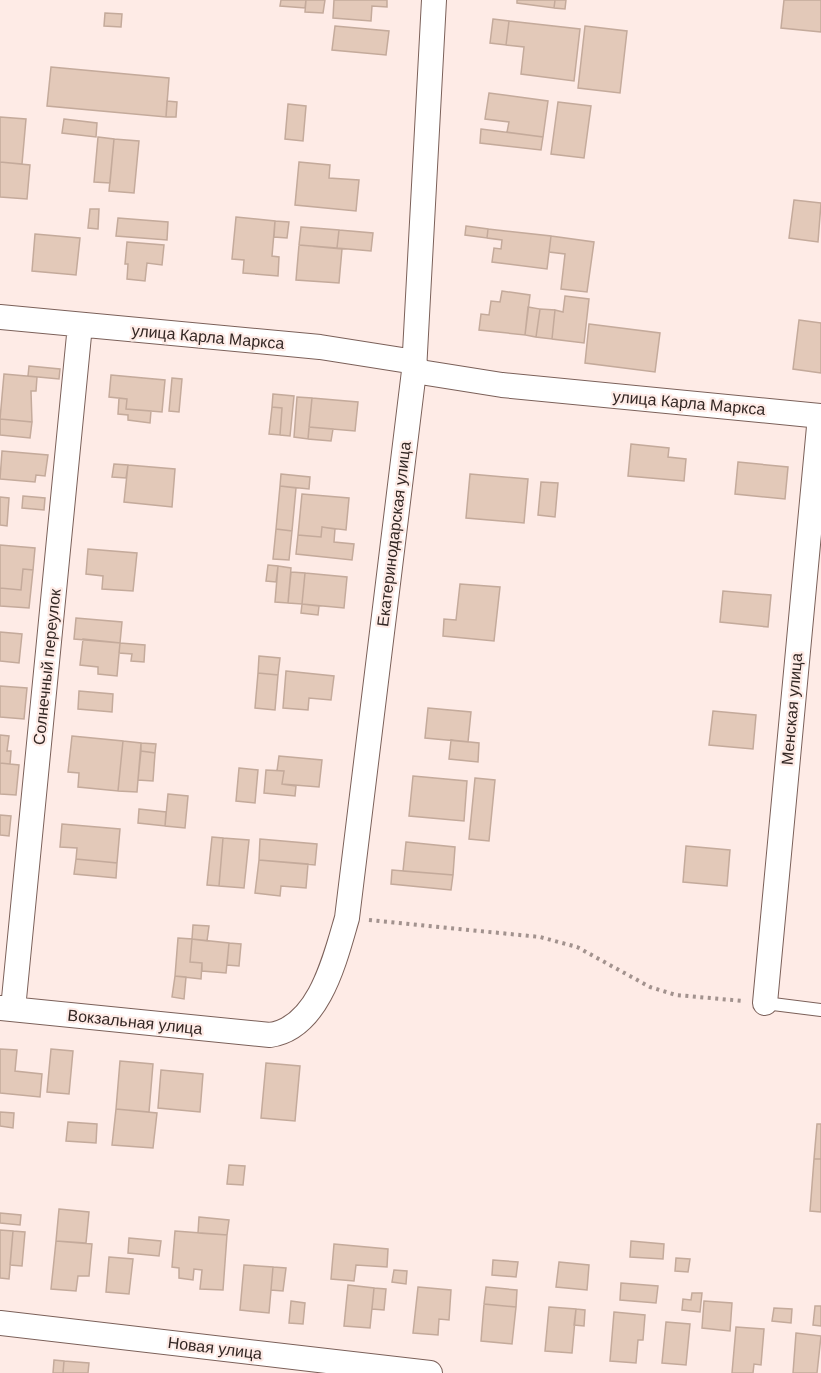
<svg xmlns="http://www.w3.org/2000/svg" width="821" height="1373" viewBox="0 0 821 1373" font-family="Helvetica,sans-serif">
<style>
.building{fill:#e3c9b9;stroke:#c4aa9b;stroke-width:1.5}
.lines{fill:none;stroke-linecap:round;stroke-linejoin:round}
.service-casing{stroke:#7b6059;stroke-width:14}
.minor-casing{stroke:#7b6059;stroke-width:26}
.path{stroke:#a2928e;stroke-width:4;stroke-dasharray:3 4.5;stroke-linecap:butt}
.service{stroke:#fff;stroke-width:12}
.minor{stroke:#fff;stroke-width:24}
.labels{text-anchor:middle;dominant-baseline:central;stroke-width:4.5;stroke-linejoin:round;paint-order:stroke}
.street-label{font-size:16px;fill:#332724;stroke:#feebe6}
</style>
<rect width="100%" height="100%" fill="#feebe6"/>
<path class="building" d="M 281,0 L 306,0 L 305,8 L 280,6 Z
M 306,0 L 325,0 L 323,13 L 305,12 Z
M 334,0 L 387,0 L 387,7 L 372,6 L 371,21 L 333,18 Z
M 517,0 L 555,0 L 554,8 L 517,3 Z
M 555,0 L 566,0 L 565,9 L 554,8 Z
M 784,0 L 821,0 L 821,32 L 781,28 Z
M 105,13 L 122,14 L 121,27 L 104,26 Z
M 493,19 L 509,21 L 506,45 L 490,43 Z
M 509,21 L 580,29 L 574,81 L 521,74 L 524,47 L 506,45 Z
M 335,26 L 389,31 L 386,55 L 332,50 Z
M 585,26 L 627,31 L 620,93 L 578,88 Z
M 51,67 L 169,78 L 166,117 L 47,106 Z
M 489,93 L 548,101 L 543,137 L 507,132 L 509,122 L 485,119 Z
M 167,101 L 177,102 L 176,117 L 166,117 Z
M 558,102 L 591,106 L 584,158 L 551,154 Z
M 288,104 L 306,106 L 303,141 L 285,139 Z
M 0,117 L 26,119 L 22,164 L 0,162 Z
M 64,119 L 97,123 L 96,137 L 62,133 Z
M 481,129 L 543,137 L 541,150 L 480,143 Z
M 98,137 L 114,139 L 110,183 L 94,182 Z
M 114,139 L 139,141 L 134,193 L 109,191 Z
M 0,162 L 30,165 L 27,199 L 0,197 Z
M 299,162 L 330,165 L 329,178 L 359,180 L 356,211 L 295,205 Z
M 794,200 L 821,203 L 818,242 L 789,238 Z
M 90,209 L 99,209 L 98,229 L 88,228 Z
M 236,217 L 275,221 L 272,256 L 279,257 L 278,276 L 243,273 L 244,260 L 232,259 Z
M 118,218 L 168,222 L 167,240 L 116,236 Z
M 275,221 L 289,222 L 287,238 L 274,237 Z
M 466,226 L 488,229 L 487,238 L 465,235 Z
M 301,227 L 339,230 L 337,248 L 299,245 Z
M 488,229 L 551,236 L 547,269 L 492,262 L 494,248 L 501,249 L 502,240 L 487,238 Z
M 339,230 L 373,233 L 371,251 L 337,248 Z
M 35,234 L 80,238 L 76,275 L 32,271 Z
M 551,236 L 594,242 L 587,292 L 561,289 L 565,254 L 549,252 Z
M 127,242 L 164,245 L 162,265 L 147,263 L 145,281 L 127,279 L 128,264 L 125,264 Z
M 299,245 L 342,249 L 339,283 L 296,280 Z
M 502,291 L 530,295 L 525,335 L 479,330 L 481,314 L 489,315 L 491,301 L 500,302 Z
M 565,296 L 589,299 L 584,343 L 552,339 L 555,310 L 563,312 Z
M 528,307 L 540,309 L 536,337 L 525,335 Z
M 540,309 L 555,310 L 552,339 L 536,337 Z
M 799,320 L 821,323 L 821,373 L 793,369 Z
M 589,324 L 660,333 L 655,372 L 585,363 Z
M 29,366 L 60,369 L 59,379 L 28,376 Z
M 4,374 L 37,377 L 36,391 L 31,391 L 32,422 L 0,419 Z
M 111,375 L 165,380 L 162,412 L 126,409 L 127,399 L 109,397 Z
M 172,378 L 182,379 L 179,412 L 169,411 Z
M 273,394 L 294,396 L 290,436 L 280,435 L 282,408 L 272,407 Z
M 297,397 L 312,398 L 308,439 L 294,437 Z
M 119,398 L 127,399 L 126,409 L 151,411 L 150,423 L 128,420 L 128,415 L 118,414 Z
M 312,398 L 358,402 L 355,431 L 309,427 Z
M 272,407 L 282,408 L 280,435 L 269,434 Z
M 0,419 L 32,422 L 30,438 L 0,435 Z
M 309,427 L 333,429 L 331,441 L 308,439 Z
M 631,444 L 669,448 L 668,457 L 686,459 L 684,481 L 628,476 Z
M 2,451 L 48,455 L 45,476 L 36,475 L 35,482 L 0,479 Z
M 738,462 L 788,467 L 785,499 L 735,494 Z
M 114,464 L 128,465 L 126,478 L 112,477 Z
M 128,465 L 175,469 L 172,507 L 124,502 Z
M 281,474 L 310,477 L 309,489 L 280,486 Z
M 470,474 L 528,479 L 524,523 L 466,518 Z
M 541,482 L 558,483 L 555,517 L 538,515 Z
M 280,486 L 296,488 L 292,531 L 276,529 Z
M 302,494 L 349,498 L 346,530 L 322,527 L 321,537 L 298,535 Z
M 23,496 L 45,498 L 44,510 L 22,508 Z
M 0,497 L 9,498 L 7,526 L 0,525 Z
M 322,527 L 335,529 L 334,542 L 354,544 L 352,560 L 296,554 L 298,535 L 321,537 Z
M 276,529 L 292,531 L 289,560 L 273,559 Z
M 0,545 L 35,548 L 33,570 L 23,569 L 21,590 L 0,588 Z
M 88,549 L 137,553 L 133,591 L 102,589 L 103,576 L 86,574 Z
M 268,565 L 278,566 L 276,582 L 266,581 Z
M 278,566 L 291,568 L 288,603 L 275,602 Z
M 23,569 L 33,570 L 29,608 L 0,606 L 0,588 L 21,590 Z
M 291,572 L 305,573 L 302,604 L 288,603 Z
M 305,573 L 347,577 L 344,608 L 302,604 Z
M 460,584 L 500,587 L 494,641 L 443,636 L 444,619 L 456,620 Z
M 723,591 L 771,595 L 768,627 L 720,622 Z
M 302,604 L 319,606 L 318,615 L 301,613 Z
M 76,618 L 122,622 L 120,643 L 74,639 Z
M 0,632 L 22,634 L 19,663 L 0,661 Z
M 83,639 L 120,643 L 117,676 L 98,674 L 98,667 L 80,665 Z
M 120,643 L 145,645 L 144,662 L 131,661 L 132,654 L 119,653 Z
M 259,656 L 280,658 L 278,675 L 258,673 Z
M 286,671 L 334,676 L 331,700 L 309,698 L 308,710 L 283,708 Z
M 258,673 L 278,675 L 275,710 L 255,708 Z
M 0,686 L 27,688 L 24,719 L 0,717 Z
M 79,691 L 113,694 L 112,712 L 78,709 Z
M 428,708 L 471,712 L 468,742 L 425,738 Z
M 713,711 L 756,715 L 753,749 L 709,745 Z
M 0,735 L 9,736 L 7,751 L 11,751 L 10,764 L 0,763 Z
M 72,736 L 123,741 L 118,791 L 78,787 L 79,773 L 68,772 Z
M 451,740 L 479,743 L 478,762 L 449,759 Z
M 123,741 L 141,743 L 137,792 L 118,791 Z
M 141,743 L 156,744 L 155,753 L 141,751 Z
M 141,751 L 155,753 L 153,781 L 138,780 Z
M 279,756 L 322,760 L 319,787 L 282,784 L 284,771 L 277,771 Z
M 0,763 L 19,765 L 16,795 L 0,794 Z
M 239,768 L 258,770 L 255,803 L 236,801 Z
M 266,770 L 284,771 L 282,784 L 296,786 L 295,796 L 264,793 Z
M 413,776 L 467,781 L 464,821 L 409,816 Z
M 475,778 L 495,780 L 489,841 L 469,839 Z
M 168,794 L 188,796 L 185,828 L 165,826 Z
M 139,809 L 166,812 L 165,826 L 138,823 Z
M 0,815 L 11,816 L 9,836 L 0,835 Z
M 62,824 L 120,829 L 117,863 L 76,859 L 77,848 L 60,847 Z
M 212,837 L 223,838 L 219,886 L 207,885 Z
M 223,838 L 249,840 L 244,888 L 219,886 Z
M 260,839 L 317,844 L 315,865 L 259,860 Z
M 406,842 L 455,847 L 453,875 L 403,871 Z
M 686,846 L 730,850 L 727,886 L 683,882 Z
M 76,859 L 117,863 L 116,878 L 74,874 Z
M 259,860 L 308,864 L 306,888 L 281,886 L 280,896 L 255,893 Z
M 392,870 L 453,875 L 451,890 L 391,884 Z
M 193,925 L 209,926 L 207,941 L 192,939 Z
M 178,938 L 192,939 L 190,962 L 202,963 L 201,979 L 175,976 Z
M 192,939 L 229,943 L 226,973 L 202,971 L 202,963 L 190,962 Z
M 229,943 L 241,944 L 239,966 L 227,965 Z
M 175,976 L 186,977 L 184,999 L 172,997 Z
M 0,1049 L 17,1050 L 15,1071 L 42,1074 L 40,1097 L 0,1093 Z
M 51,1049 L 73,1051 L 69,1094 L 47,1092 Z
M 120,1061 L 153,1064 L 149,1112 L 116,1109 Z
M 266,1063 L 300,1066 L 295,1121 L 261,1118 Z
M 161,1070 L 203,1074 L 200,1112 L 158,1108 Z
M 116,1109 L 157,1113 L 153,1148 L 112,1145 Z
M 0,1112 L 14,1113 L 13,1128 L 0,1126 Z
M 68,1122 L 97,1124 L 96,1143 L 66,1141 Z
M 817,1124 L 821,1124 L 821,1159 L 814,1159 Z
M 814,1159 L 821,1159 L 821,1212 L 810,1211 Z
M 229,1165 L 245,1166 L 243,1185 L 227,1184 Z
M 59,1209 L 89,1212 L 86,1243 L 56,1241 Z
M 0,1213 L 21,1215 L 20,1225 L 0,1223 Z
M 199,1217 L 229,1220 L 227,1235 L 198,1233 Z
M 0,1230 L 13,1231 L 9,1279 L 0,1278 Z
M 13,1231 L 25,1232 L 22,1266 L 10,1265 Z
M 175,1231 L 227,1235 L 223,1290 L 200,1289 L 202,1270 L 194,1269 L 193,1280 L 179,1278 L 179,1268 L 172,1267 Z
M 129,1238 L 161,1241 L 159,1256 L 128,1253 Z
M 56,1241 L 92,1244 L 89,1276 L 78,1276 L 76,1291 L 51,1289 Z
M 631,1241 L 664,1244 L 663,1259 L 630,1257 Z
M 334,1244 L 388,1249 L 387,1267 L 356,1265 L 354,1281 L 331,1279 Z
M 109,1257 L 133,1259 L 129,1294 L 106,1292 Z
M 676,1258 L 690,1259 L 688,1272 L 675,1271 Z
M 493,1260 L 518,1262 L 516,1277 L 492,1275 Z
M 559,1262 L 589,1265 L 587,1290 L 556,1287 Z
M 244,1265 L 273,1267 L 269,1313 L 240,1310 Z
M 273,1267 L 286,1268 L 283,1291 L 271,1290 Z
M 394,1270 L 407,1271 L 406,1284 L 392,1282 Z
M 621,1283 L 658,1286 L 656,1303 L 620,1300 Z
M 348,1285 L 374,1288 L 370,1328 L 344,1326 Z
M 418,1287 L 451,1290 L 449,1320 L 439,1319 L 438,1335 L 413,1333 Z
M 486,1287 L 517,1290 L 516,1307 L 484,1304 Z
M 374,1288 L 386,1289 L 384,1310 L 372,1309 Z
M 692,1293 L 702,1293 L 700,1312 L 682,1310 L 683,1299 L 691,1300 Z
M 291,1301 L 305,1303 L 303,1324 L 289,1323 Z
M 704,1301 L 732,1303 L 730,1331 L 702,1328 Z
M 484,1304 L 516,1307 L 512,1344 L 481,1341 Z
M 815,1306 L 821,1306 L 821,1326 L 813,1325 Z
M 549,1307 L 576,1309 L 572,1353 L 545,1351 Z
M 774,1308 L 792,1309 L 791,1323 L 772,1321 Z
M 576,1309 L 585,1310 L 584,1326 L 574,1325 Z
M 614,1312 L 645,1315 L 643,1340 L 638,1340 L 636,1363 L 610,1361 Z
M 666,1322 L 690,1324 L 686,1365 L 662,1363 Z
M 736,1327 L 764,1329 L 761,1365 L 754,1364 L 753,1373 L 732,1373 Z
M 796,1333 L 821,1336 L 817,1373 L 793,1373 Z
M 54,1360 L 64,1361 L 63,1373 L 53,1373 Z
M 64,1361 L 89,1363 L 88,1373 L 63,1373 Z"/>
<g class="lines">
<defs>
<path id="service" d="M 765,1003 L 821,1010"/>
<path id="minor" d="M 0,317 L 320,347 L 415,362
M 414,371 L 502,385 L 821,416
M 765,1003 L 820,416
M 0,1008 L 270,1035 C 319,1028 335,959 347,918 L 414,371 L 434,0
M 13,1009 L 80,325
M 0,1323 L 430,1373"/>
</defs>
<use href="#service" class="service-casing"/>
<use href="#minor" class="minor-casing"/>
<path class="path" d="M 369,920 L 540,937 L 577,947 L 650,987 L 676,995 L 743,1001"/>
<use href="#service" class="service"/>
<use href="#minor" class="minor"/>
</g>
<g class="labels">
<g class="street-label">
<text transform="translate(208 337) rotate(5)">улица Карла Маркса</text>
<text transform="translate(689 403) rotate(5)">улица Карла Маркса</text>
<text transform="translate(394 534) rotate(-83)">Екатеринодарская улица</text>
<text transform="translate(47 667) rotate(-84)">Солнечный переулок</text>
<text transform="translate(792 709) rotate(-85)">Менская улица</text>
<text transform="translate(135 1022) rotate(6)">Вокзальная улица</text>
<text transform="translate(215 1348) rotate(7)">Новая улица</text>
</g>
</g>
</svg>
